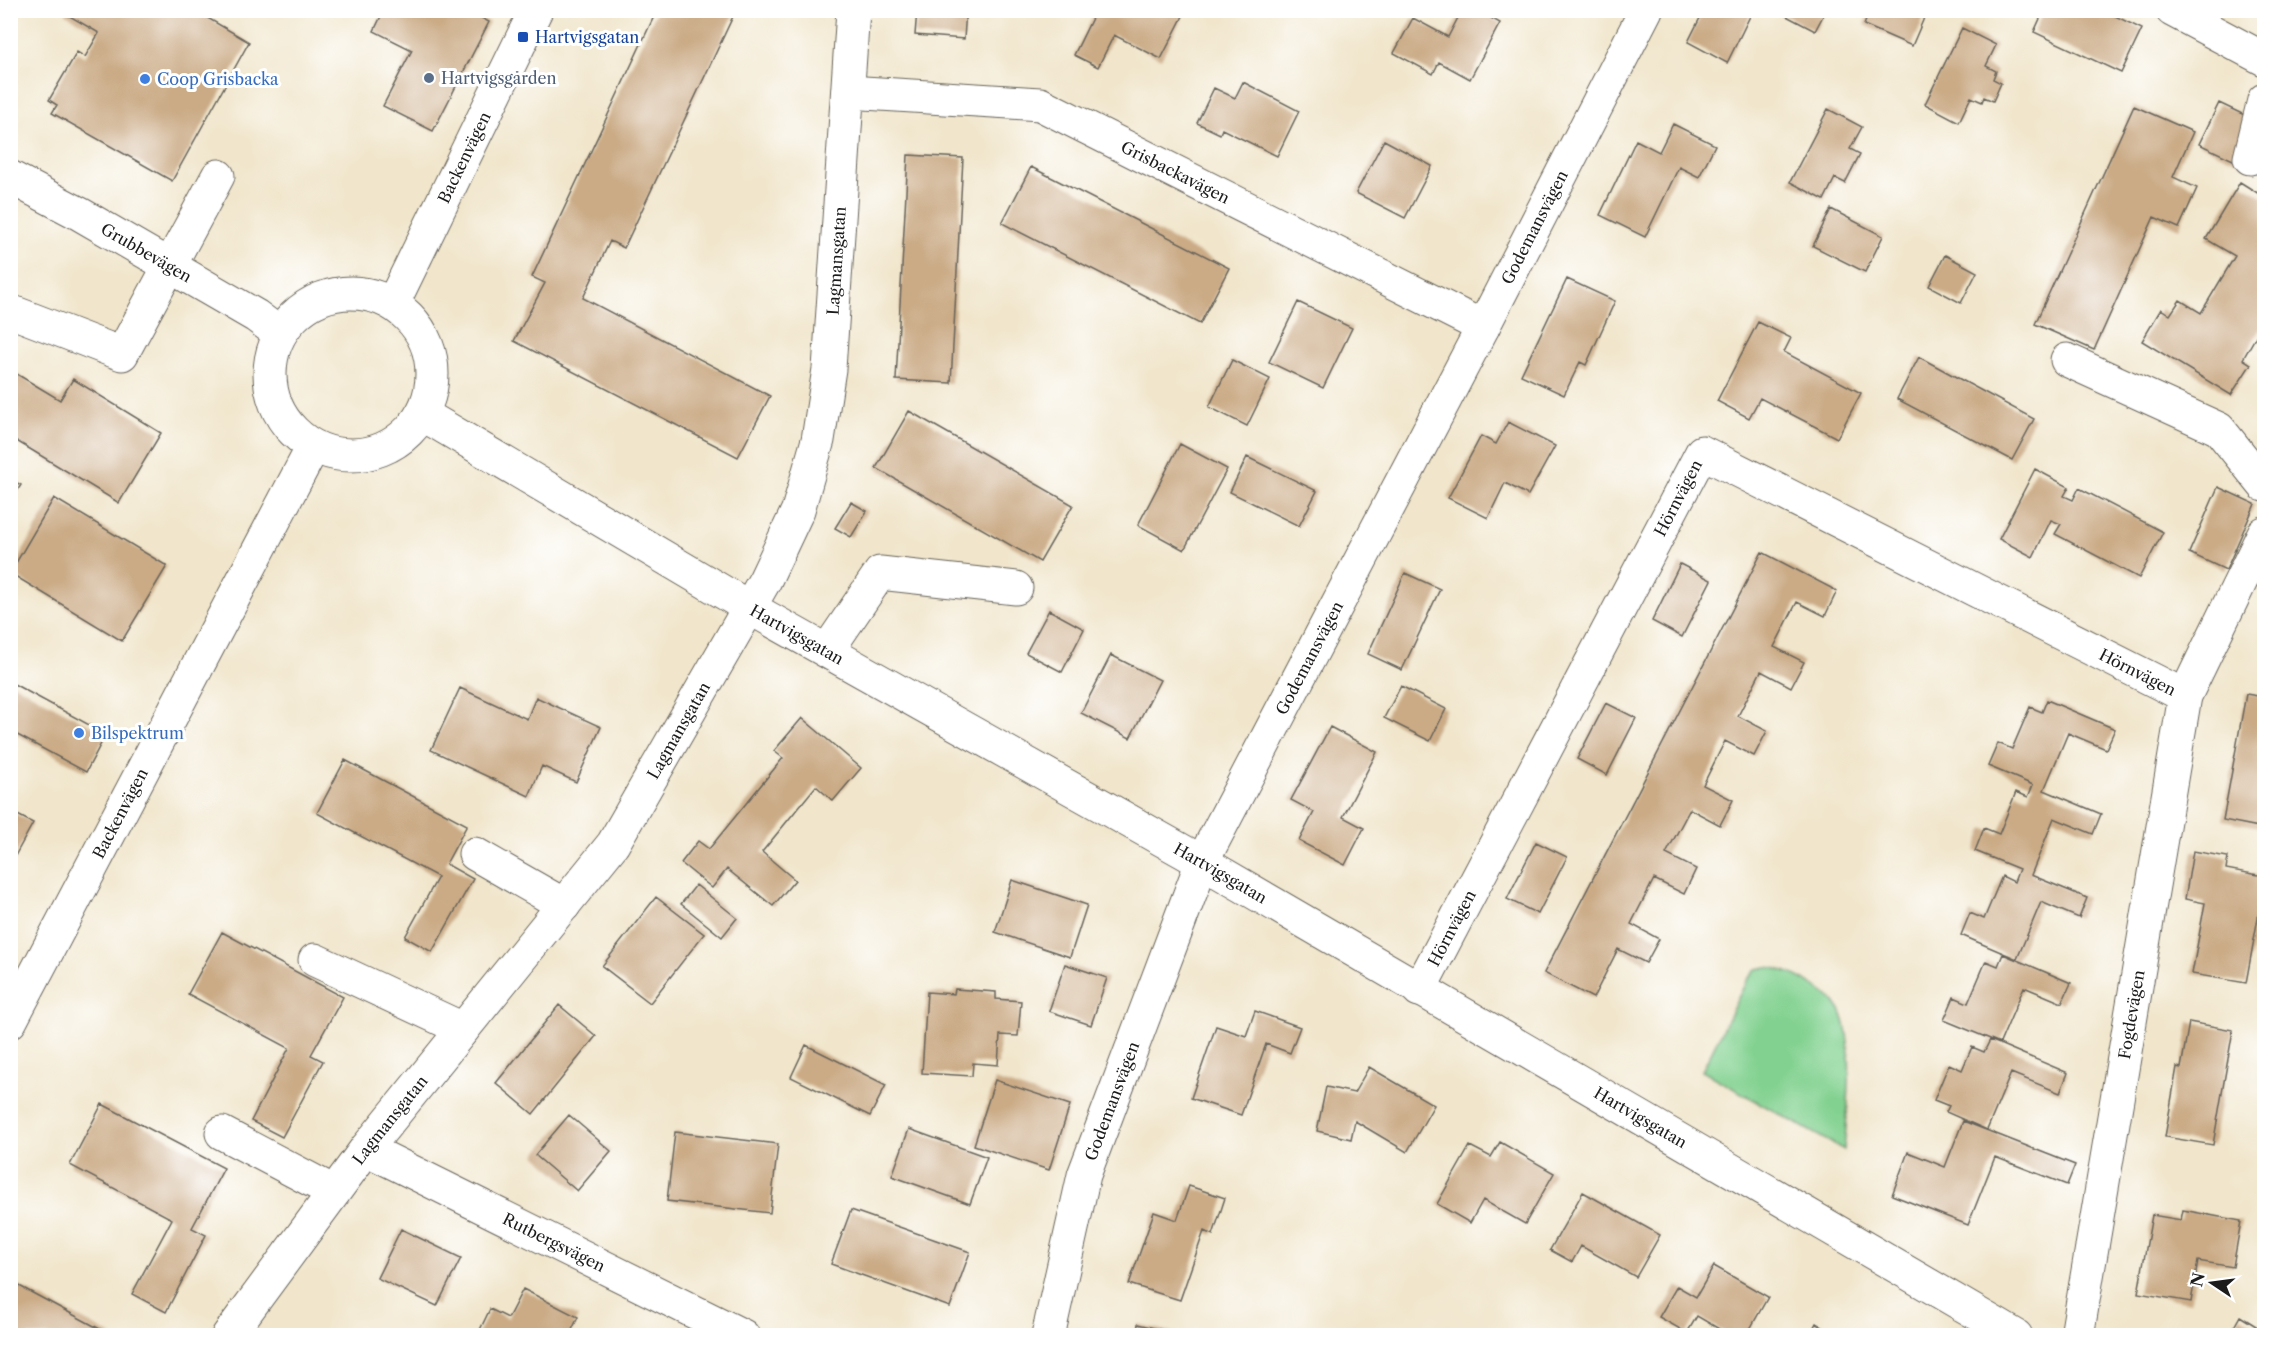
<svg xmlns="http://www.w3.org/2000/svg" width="2275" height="1346" viewBox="0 0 2275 1346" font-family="'Libre Caslon Text',serif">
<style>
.green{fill:#82d190;stroke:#4f7656;stroke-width:1.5}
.building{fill:#cbab86}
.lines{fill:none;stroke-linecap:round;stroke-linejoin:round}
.minor-casing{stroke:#67635a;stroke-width:35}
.minor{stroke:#fff;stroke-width:33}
.transit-dot{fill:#1a4fb4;stroke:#fff;stroke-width:2}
.service-dot{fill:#5c6f8a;stroke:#fff;stroke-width:2}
.shop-dot{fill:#3f7fe0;stroke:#fff;stroke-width:2}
.labels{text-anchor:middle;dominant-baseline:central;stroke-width:6;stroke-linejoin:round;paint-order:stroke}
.transit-label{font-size:16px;fill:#164399;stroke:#fff;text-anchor:start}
.service-label{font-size:16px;fill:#4e5e75;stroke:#fff;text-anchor:start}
.shop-label{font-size:16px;fill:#366cbe;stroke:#fff;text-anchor:start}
.street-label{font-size:16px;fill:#1c1c1c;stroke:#fff}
</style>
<rect width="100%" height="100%" fill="#fff"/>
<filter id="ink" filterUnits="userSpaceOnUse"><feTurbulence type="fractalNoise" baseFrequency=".0167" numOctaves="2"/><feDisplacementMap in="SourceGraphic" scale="12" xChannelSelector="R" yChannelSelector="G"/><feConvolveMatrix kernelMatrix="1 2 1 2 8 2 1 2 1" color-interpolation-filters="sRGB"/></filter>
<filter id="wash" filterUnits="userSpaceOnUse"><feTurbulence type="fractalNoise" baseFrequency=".008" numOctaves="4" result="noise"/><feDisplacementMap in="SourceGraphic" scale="24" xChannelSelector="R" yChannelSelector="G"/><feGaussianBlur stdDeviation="1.35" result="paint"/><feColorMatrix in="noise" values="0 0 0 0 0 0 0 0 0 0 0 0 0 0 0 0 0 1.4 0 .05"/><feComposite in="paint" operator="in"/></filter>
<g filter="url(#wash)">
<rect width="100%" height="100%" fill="#f1e6cc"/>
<path class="green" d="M 1767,967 C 1783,969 1801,977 1814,986 C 1820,991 1831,997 1836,1003 C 1858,1033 1847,1113 1844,1150 L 1702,1071 L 1747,980 L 1757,969 Z"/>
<g id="blocks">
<path class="building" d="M 67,10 L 194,10 L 249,42 L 172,181 L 52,113 L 57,105 L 49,100 L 77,52 L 85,57 L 99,33 L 66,14 Z
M 384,10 L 467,10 L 489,22 L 433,131 L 383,106 L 412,50 L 374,31 Z
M 657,10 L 736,10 L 624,248 L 610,241 L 583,298 L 770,396 L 738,457 L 514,341 L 545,283 L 532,277 Z
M 917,10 L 966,10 L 964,39 L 915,35 Z
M 1096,10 L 1111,12 L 1112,10 L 1173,10 L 1183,16 L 1161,59 L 1114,35 L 1098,67 L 1074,55 Z
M 1462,10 L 1477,10 L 1500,23 L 1470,79 L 1439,62 L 1433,74 L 1394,53 L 1413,18 L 1448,37 Z
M 1704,10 L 1753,10 L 1727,63 L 1688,42 Z
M 1775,10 L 1826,10 L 1815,31 Z
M 1870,10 L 1926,10 L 1927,11 L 1912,46 L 1864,25 Z
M 2044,10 L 2103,10 L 2142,29 L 2121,73 L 2034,32 Z
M 1962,28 L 1996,45 L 1986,66 L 1996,71 L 1993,79 L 2001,83 L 1993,101 L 1984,97 L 1982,102 L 1971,97 L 1959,122 L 1925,104 Z
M 1243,82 L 1299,111 L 1277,156 L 1222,129 L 1220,134 L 1197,123 L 1214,88 L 1235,98 Z
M 2219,103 L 2255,120 L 2235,161 L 2199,144 Z
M 2134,106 L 2193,132 L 2173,177 L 2197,188 L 2179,228 L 2154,217 L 2094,350 L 2035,324 Z
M 1828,109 L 1862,127 L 1850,149 L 1860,154 L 1845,183 L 1835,178 L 1824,200 L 1790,182 Z
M 1673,124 L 1715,145 L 1699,177 L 1679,167 L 1645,237 L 1600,215 L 1636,140 L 1659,152 Z
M 1384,140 L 1432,166 L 1405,218 L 1356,193 Z
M 908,155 L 963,158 L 951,383 L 896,380 Z
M 1031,167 L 1229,268 L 1200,324 L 1002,223 Z
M 2240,182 L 2264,197 L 2264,322 L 2243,359 L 2251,364 L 2231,395 L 2142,341 L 2161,309 L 2170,315 L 2180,300 L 2201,313 L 2235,256 L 2206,239 Z
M 1831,209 L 1883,236 L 1865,272 L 1813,246 Z
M 1945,255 L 1977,272 L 1961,303 L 1929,286 Z
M 1567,279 L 1615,301 L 1586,365 L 1580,362 L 1564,395 L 1521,375 Z
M 1298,302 L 1352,328 L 1323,388 L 1269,362 Z
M 1758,322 L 1791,338 L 1784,352 L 1861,393 L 1837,438 L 1760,398 L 1749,418 L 1717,401 Z
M 1919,357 L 2034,419 L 2012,460 L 1897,399 Z
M 1232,360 L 1270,379 L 1247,426 L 1209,407 Z
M 10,370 L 60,400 L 73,379 L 161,433 L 119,503 L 10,437 Z
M 909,411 L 1073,505 L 1040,562 L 876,468 Z
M 1508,422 L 1555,446 L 1528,495 L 1505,483 L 1488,518 L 1448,498 L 1481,436 L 1496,444 Z
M 1180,444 L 1227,469 L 1184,550 L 1138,525 Z
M 1247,457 L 1317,491 L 1299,526 L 1230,492 Z
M 2035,469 L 2069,487 L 2064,496 L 2073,500 L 2079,488 L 2163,532 L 2139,578 L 2055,534 L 2061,524 L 2051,520 L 2033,557 L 1999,539 Z
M 10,479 L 21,485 L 10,502 Z
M 2218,487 L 2255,504 L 2226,570 L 2189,553 Z
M 54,498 L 167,566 L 122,641 L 10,573 Z
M 851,502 L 867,511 L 851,537 L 835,528 Z
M 1762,552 L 1837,591 L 1825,616 L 1797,602 L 1774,647 L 1804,662 L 1791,687 L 1761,671 L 1738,716 L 1767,731 L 1754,756 L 1725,741 L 1703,785 L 1733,800 L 1720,825 L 1690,809 L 1666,854 L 1696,869 L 1684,894 L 1654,879 L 1631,924 L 1659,939 L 1646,963 L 1618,949 L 1593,998 L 1544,973 Z
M 1680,564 L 1711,580 L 1682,637 L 1652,621 Z
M 1405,573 L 1440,589 L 1402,670 L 1368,654 Z
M 1049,610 L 1084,629 L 1062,672 L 1026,653 Z
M 1111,655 L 1160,680 L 1130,738 L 1081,713 Z
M 10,682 L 106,734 L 86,772 L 10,731 Z
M 1401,686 L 1446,709 L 1430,741 L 1384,718 Z
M 460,688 L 527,719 L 536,697 L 601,727 L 576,782 L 542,766 L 529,796 L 431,750 Z
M 2246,694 L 2264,697 L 2264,828 L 2223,820 Z
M 2047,700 L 2115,729 L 2106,749 L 2068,733 L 2044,790 L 2101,814 L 2093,834 L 2054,818 L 2031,875 L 2087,898 L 2079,918 L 2041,902 L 2017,959 L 1961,935 L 1970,913 L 1984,919 L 2002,876 L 2014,882 L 2019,869 L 1975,851 L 1984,828 L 1999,834 L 2016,792 L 2028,797 L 2033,785 L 1988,766 L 1998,743 L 2012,749 L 2030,707 L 2042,712 Z
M 1606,703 L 1636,718 L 1607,775 L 1577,759 Z
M 802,718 L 861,768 L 833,801 L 816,786 L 762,852 L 795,880 L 773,906 L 727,869 L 712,888 L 681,863 L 698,841 L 709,849 L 783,758 L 774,751 Z
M 1330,727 L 1377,752 L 1343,817 L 1364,828 L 1345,865 L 1299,841 L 1314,812 L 1291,800 Z
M 345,760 L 467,825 L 446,864 L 473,879 L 432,952 L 405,937 L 438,877 L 317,813 Z
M 10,811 L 33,823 L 10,865 Z
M 1536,842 L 1567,857 L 1538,914 L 1507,899 Z
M 2193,851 L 2228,857 L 2226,869 L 2264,876 L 2264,913 L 2259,912 L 2246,983 L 2192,974 L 2205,903 L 2185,899 Z
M 1012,880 L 1087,905 L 1070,957 L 995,932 Z
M 696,885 L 737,918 L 722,937 L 681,904 Z
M 656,897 L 704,934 L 650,1003 L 602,966 Z
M 222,932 L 343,997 L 311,1055 L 323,1061 L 282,1137 L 251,1121 L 289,1048 L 188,994 Z
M 2003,954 L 2071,983 L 2062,1003 L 2024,987 L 2000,1043 L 1944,1020 L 1954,997 L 1968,1003 L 1986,961 L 1998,966 Z
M 1065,964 L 1107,978 L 1091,1025 L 1049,1011 Z
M 955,989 L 996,992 L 996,999 L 1021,1001 L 1018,1036 L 1000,1035 L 998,1065 L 973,1063 L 972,1076 L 922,1073 L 927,992 L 954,994 Z
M 559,1005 L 596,1036 L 533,1114 L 496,1083 Z
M 1255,1011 L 1300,1027 L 1290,1053 L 1266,1044 L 1241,1115 L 1191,1098 L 1216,1026 L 1246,1036 Z
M 2189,1022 L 2233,1030 L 2213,1145 L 2165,1137 L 2177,1067 L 2181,1068 Z
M 1990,1040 L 2068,1073 L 2060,1093 L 2011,1073 L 1987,1130 L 1946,1112 L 1949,1106 L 1934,1100 L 1949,1064 L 1962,1070 L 1972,1047 L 1984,1052 Z
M 806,1045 L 886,1085 L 870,1116 L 791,1077 Z
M 1369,1067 L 1434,1105 L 1407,1152 L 1355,1121 L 1351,1139 L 1317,1131 L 1326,1087 L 1354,1093 Z
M 995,1080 L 1070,1105 L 1049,1170 L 974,1145 Z
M 102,1104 L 224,1168 L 192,1228 L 206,1235 L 166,1312 L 132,1294 L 172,1219 L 70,1165 Z
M 569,1115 L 611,1151 L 577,1191 L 535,1155 Z
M 1963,1121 L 2075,1165 L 2067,1185 L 1995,1157 L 1968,1225 L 1892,1195 L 1908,1152 L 1945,1167 Z
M 909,1129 L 987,1157 L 970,1204 L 892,1176 Z
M 675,1132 L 778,1144 L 770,1213 L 667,1201 Z
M 1500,1142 L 1554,1173 L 1525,1224 L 1483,1200 L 1470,1223 L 1437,1204 L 1470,1146 L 1491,1157 Z
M 1189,1186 L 1225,1198 L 1213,1235 L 1204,1231 L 1180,1300 L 1129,1284 L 1154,1212 L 1177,1220 Z
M 1583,1192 L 1660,1235 L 1636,1277 L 1581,1246 L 1572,1262 L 1550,1250 Z
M 851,1210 L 970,1252 L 950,1307 L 831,1264 Z
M 2183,1210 L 2241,1221 L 2233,1267 L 2198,1261 L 2191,1302 L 2138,1293 L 2152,1215 L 2181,1220 Z
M 401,1229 L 461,1258 L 437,1306 L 377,1278 Z
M 1714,1266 L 1768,1297 L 1746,1336 L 1731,1336 L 1697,1316 L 1687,1333 L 1659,1317 L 1677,1286 L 1696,1297 Z
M 10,1281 L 113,1336 L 10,1336 Z
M 523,1289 L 578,1317 L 569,1336 L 477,1336 L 490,1309 L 508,1318 Z
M 2240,1316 L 2264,1331 L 2264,1336 L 2229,1336 Z
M 1816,1323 L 1837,1336 L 1809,1336 Z
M 1138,1324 L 1183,1335 L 1183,1336 L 1136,1336 Z"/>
</g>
</g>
<g filter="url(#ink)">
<use href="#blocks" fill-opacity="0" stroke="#67635a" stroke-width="1.5"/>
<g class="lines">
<defs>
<g id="minor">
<path d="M 2172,10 L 2264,59"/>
<path id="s1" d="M 848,92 L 1040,104 L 1483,327"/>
<path d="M 2250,158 L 2264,100"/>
<path id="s2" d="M 10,177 L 80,214 L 256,316 L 280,334"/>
<circle cx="351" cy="374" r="81"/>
<path id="s3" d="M 393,303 L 536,10"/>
<path d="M 10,311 L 122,354 L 218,176"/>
<path d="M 2067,360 L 2219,429 L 2264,485"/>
<path id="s4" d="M 422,414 L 750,608 L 1202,862 L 2016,1336"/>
<path d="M 827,651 L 880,573 L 1016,588"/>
<path d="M 475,854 L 564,905"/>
<path d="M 315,960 L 463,1029"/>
<path id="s5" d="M 1419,990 L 1702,452 L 2185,696"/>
<path id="s6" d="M 10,1022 L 313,447"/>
<path d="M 222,1133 L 334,1192"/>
<path id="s7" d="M 366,1149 L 743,1336"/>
<path id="s8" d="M 228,1336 L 366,1149 L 613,844 L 765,580 L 798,510 L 818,440 L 829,369 L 853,10"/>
<path id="s9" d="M 1048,1336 L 1084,1175 L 1202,862 L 1483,327 L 1646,10"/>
<path id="s10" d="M 2077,1336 L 2185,696 L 2264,533"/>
</g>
</defs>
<use href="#minor" class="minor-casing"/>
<use href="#minor" class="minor"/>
</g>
</g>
<rect class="transit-dot" x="517" y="31" width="12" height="12" rx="3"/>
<circle class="service-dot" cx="429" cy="78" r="6"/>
<g class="shop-dot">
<circle cx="145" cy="79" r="6"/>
<circle cx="79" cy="733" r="6"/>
</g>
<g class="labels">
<g class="transit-label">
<text x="535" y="37">Hartvigsgatan</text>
</g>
<g class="service-label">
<text x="441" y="78">Hartvigsgården</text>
</g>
<g class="shop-label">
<text x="157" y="79">Coop Grisbacka</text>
<text x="91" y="733">Bilspektrum</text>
</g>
<g class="street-label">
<text stroke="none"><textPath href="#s3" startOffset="162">Backenvägen</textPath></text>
<text stroke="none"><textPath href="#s1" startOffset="344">Grisbackavägen</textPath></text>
<text stroke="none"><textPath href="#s9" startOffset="1216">Godemansvägen</textPath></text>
<text stroke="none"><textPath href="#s2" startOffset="156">Grubbevägen</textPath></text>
<text stroke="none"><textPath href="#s8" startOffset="1260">Lagmansgatan</textPath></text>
<text stroke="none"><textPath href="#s5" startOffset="556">Hörnvägen</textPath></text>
<text stroke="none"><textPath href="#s4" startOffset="435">Hartvigsgatan</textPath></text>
<text stroke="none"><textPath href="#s9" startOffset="730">Godemansvägen</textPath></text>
<text stroke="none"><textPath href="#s5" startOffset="1096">Hörnvägen</textPath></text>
<text stroke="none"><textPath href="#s8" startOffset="756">Lagmansgatan</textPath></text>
<text stroke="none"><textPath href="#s6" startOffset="236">Backenvägen</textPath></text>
<text stroke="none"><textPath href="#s4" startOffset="921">Hartvigsgatan</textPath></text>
<text stroke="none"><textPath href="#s5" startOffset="70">Hörnvägen</textPath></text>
<text stroke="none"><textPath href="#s10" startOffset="326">Fogdevägen</textPath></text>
<text stroke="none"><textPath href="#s9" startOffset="244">Godemansvägen</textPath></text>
<text stroke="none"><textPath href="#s4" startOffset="1407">Hartvigsgatan</textPath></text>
<text stroke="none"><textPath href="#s8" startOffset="270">Lagmansgatan</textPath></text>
<text stroke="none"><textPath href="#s7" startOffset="210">Rutbergsvägen</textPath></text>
</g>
</g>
<rect width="2275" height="1346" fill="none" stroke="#fff" stroke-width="36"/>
<g transform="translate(2212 1283) rotate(283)" stroke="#ffffff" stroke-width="4.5" paint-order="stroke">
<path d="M0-4.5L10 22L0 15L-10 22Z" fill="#1c1c1c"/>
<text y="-9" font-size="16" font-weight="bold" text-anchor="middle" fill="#1c1c1c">N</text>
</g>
</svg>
